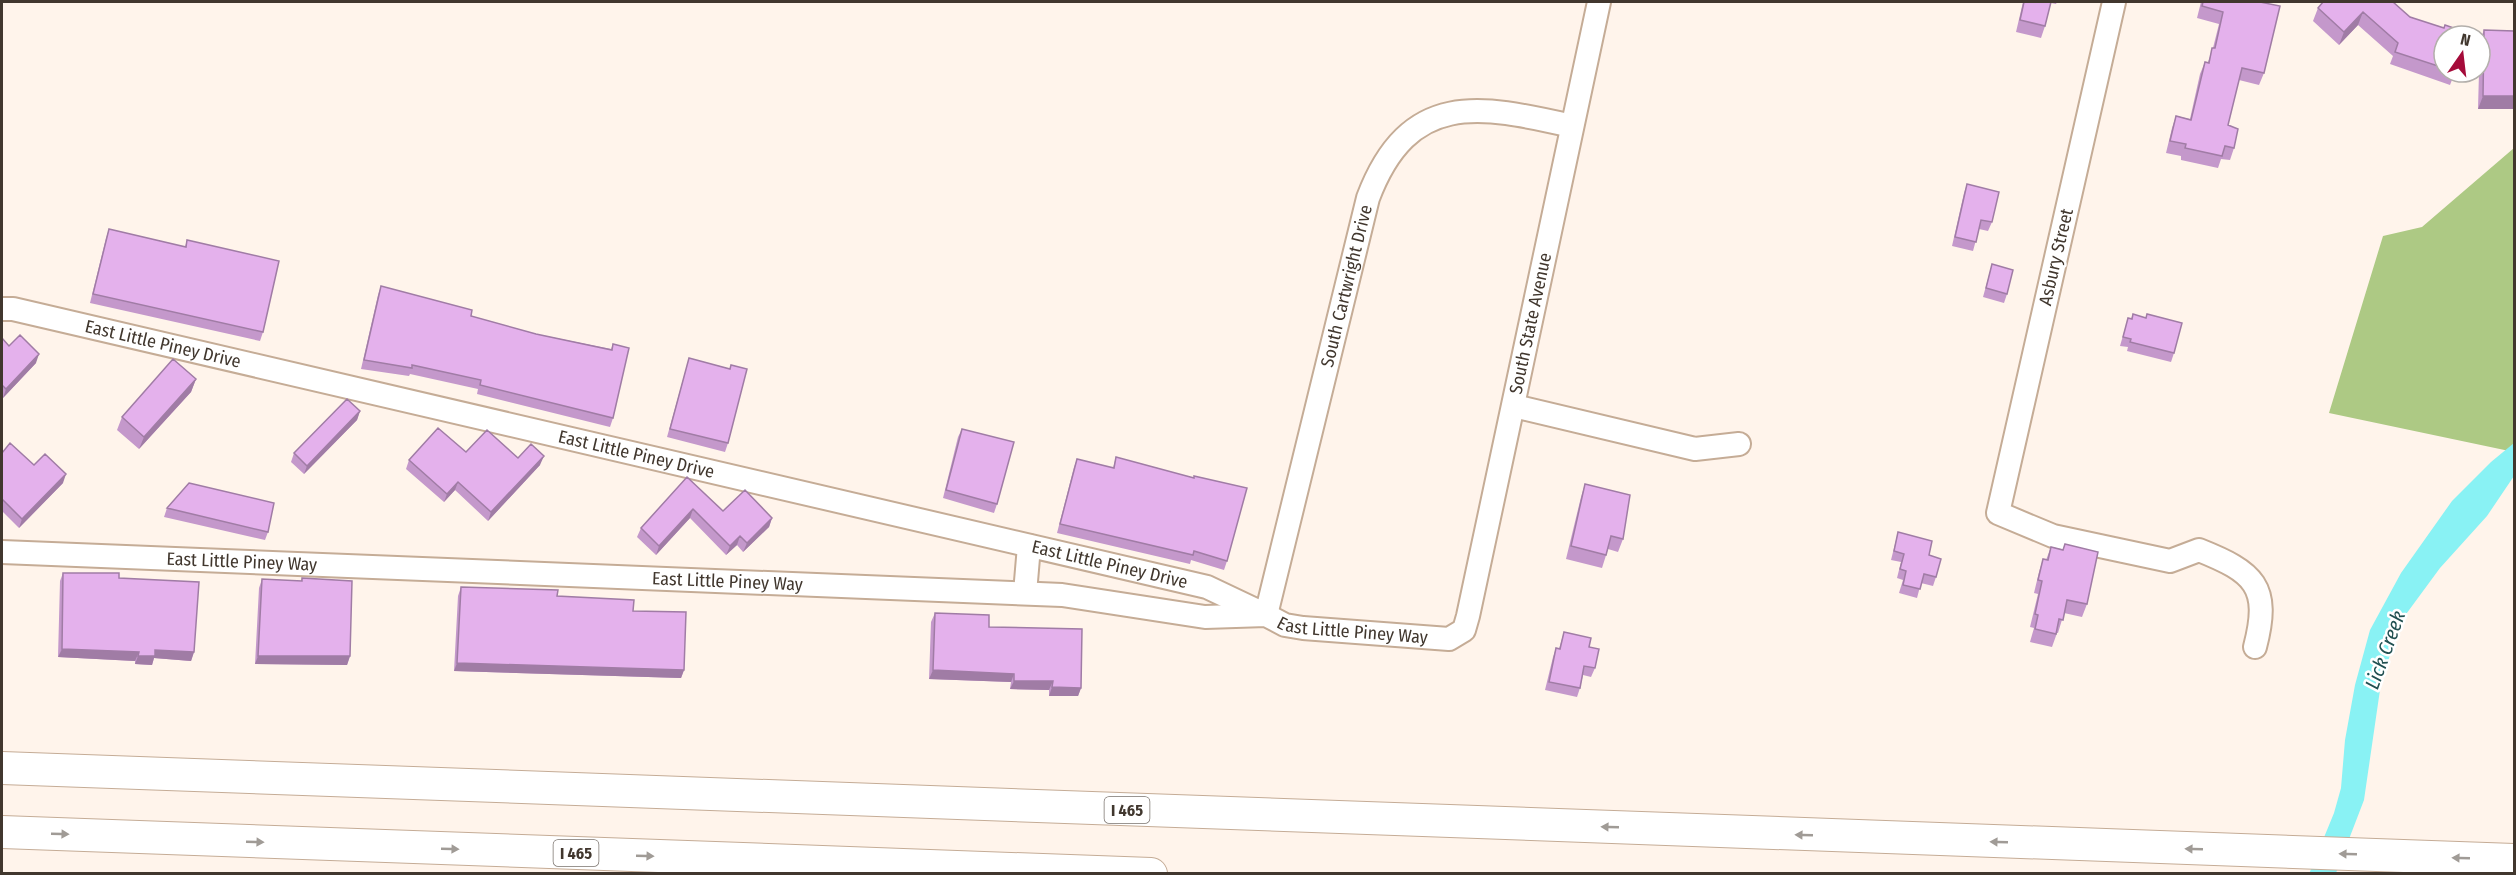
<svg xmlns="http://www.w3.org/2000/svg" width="2516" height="875" viewBox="0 0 2516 875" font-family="'Fira Sans Condensed',sans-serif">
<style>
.forest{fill:#adc984}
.water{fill:#89f2f4}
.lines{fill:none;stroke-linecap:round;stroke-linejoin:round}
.minor-casing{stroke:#c5ac96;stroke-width:26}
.highway-casing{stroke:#c5ac96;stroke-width:34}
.minor{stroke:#fff;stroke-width:22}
.highway{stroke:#fff;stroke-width:32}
.wall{fill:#c498cb}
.shaded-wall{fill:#a07ca5}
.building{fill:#e4b1ec;stroke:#a07ca5;stroke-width:1.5}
.oneway{fill:#a09b96}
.labels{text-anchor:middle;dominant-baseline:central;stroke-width:5;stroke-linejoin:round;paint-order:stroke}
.shield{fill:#fff;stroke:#7a736d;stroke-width:1.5}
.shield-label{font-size:16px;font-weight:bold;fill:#41372e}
.street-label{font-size:18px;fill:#41372e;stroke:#fff}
.water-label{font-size:20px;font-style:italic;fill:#215051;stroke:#fff}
</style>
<rect width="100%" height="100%" fill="#fff4eb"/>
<path class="forest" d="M 2514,148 L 2514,452 L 2329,413 L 2383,236 L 2422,227 Z"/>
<path class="water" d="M 2514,443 L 2514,476 L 2487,516 L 2440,568 L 2401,621 L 2381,683 L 2364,800 L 2336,873 L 2309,874 L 2334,813 L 2341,788 L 2345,740 L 2355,685 L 2370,630 L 2401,573 L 2452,501 L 2491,462 Z"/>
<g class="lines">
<defs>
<g id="minor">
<path d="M 2114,2 L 1998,513 L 2053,536 L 2170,561 L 2199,550 C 2254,572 2271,586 2255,647"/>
<path id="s1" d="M 2,309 L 13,309 L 1207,587 L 1266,615 L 1368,198 C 1409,90 1479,105 1572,126"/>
<path d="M 1514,406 L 1695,449 L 1739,444"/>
<path id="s2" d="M 2,552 L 1062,595 L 1205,617 L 1266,615 L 1285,625 L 1303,628 L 1449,639 L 1464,630 L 1468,616 L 1599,2"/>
<path d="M 1025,593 L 1029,546"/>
</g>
<path id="highway" d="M 2,768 L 2514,860
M 2,832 L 1151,874"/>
</defs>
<use href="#minor" class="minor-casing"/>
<use href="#highway" class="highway-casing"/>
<use href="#minor" class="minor"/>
<use href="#highway" class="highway"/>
</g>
<path class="wall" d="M 2023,2 L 2057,2 L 2056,4 L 2051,3 L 2045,26 L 2041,38 L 2016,32 Z
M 2201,2 L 2260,2 L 2264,73 L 2259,85 L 2239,80 L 2228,125 L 2234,148 L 2230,160 L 2221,159 L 2218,168 L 2181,160 L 2181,156 L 2166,153 L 2172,128 L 2176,116 L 2190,119 L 2200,74 L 2205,62 L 2208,62 L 2213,48 L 2219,24 L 2197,18 Z
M 2323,2 L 2410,17 L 2444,36 L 2444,72 L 2455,72 L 2450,85 L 2390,64 L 2393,56 L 2358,25 L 2339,45 L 2313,21 L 2318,8 Z
M 2484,30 L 2514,31 L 2514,109 L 2478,109 L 2479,72 L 2480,72 L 2480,40 Z
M 1967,184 L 1992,222 L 1988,231 L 1979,229 L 1973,251 L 1952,246 L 1964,193 Z
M 109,229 L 185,247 L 187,240 L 263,332 L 260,341 L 90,303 L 106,238 Z
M 1992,264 L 2007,294 L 2004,303 L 1983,297 Z
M 381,286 L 471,316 L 536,334 L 611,349 L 613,344 L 613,418 L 610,427 L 477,394 L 478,389 L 410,374 L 409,376 L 361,369 L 378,295 Z
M 2133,314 L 2174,353 L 2171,362 L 2127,351 L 2128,347 L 2120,346 L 2128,318 L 2131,319 Z
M 2,338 L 9,346 L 36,363 L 3,398 L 2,397 Z
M 689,358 L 729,369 L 728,443 L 725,452 L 667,437 Z
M 196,379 L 191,392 L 139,449 L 117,430 L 122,417 Z
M 360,411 L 357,420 L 304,474 L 291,462 L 294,453 Z
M 962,429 L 997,504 L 994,513 L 943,498 L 958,437 Z
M 466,452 L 518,458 L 540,465 L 488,521 L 455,490 L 444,502 L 406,469 L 409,460 Z
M 2,453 L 34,465 L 63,483 L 19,528 L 2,511 Z
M 1116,457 L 1227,561 L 1224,570 L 1191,560 L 1190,564 L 1057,533 L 1074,467 L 1077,459 L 1113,468 Z
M 687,477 L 723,511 L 772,518 L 769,527 L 743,552 L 737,545 L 726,555 L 690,518 L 656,555 L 637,537 L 641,528 Z
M 1585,484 L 1623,539 L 1618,552 L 1608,549 L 1602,568 L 1566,559 L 1581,497 Z
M 167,508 L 268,532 L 265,540 L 164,517 Z
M 1898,532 L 1929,555 L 1936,577 L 1933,586 L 1921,583 L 1917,598 L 1899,593 L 1903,580 L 1897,578 L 1901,562 L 1891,560 Z
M 2065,544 L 2087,604 L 2082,617 L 2064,613 L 2058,633 L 2057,633 L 2052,647 L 2030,642 L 2034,628 L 2030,627 L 2038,594 L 2034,593 L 2039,572 L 2043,559 L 2046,560 L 2051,547 L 2063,550 Z
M 63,573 L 119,578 L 194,652 L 191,661 L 154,658 L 152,665 L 135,664 L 135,661 L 58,657 L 60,581 Z
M 302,578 L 350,656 L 347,665 L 255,664 L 259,588 L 262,579 L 301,581 Z
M 461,587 L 557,596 L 633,611 L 684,670 L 681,678 L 454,671 L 458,596 Z
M 935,613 L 989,627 L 1081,688 L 1078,696 L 1049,696 L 1049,690 L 1010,689 L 1011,682 L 929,679 L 931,622 Z
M 1564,632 L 1589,647 L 1595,668 L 1591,677 L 1583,675 L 1580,688 L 1577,697 L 1545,690 L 1553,657 L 1556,648 L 1559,649 Z"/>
<path class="shaded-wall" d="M 2363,12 L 2358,25 L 2339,45 L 2344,32 Z
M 2483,96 L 2514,96 L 2514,109 L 2478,109 Z
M 39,354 L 36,363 L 3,398 L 6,389 Z
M 196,379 L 191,392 L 139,449 L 144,437 Z
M 360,411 L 357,420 L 304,474 L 307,466 Z
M 544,456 L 540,465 L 488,521 L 491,512 Z
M 66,474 L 63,483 L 19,528 L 22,519 Z
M 458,482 L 455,490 L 444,502 L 447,494 Z
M 693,509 L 690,518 L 656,555 L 659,546 Z
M 772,518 L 769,527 L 743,552 L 747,543 Z
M 740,536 L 737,545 L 726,555 L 730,546 Z
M 62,649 L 139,652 L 135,661 L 58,657 Z
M 155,650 L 194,652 L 191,661 L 154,658 L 152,665 L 135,664 L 138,656 Z
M 258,656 L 350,656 L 347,665 L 255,664 Z
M 457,663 L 684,670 L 681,678 L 454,671 Z
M 933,670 L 1014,674 L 1011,682 L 929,679 Z
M 1014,681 L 1053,681 L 1049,690 L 1010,689 Z
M 1052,687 L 1081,688 L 1078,696 L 1049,696 Z"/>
<path class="building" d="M 2024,2 L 2051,2 L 2045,26 L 2020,20 Z
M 2203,2 L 2260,2 L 2280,6 L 2264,73 L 2242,68 L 2228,125 L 2238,129 L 2234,148 L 2225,146 L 2222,156 L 2185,148 L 2186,144 L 2170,141 L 2176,116 L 2191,120 L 2205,62 L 2209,63 L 2212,48 L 2215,48 L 2223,12 L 2202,6 Z
M 2323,2 L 2393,2 L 2410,17 L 2444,28 L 2445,25 L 2468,33 L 2467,36 L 2444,36 L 2444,68 L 2395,52 L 2398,43 L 2363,12 L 2344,32 L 2318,8 Z
M 2484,30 L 2514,31 L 2514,96 L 2483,96 Z
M 1967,184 L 1999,192 L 1992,222 L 1981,220 L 1976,242 L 1955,237 Z
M 109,229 L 186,247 L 187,240 L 279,261 L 263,332 L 93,294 Z
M 1992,264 L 2013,270 L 2007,294 L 1986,288 Z
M 381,286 L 472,310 L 471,316 L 536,334 L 612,350 L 613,344 L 629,348 L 613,418 L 480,385 L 481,380 L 412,365 L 412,368 L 364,360 Z
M 2133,314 L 2146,318 L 2147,314 L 2182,323 L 2174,353 L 2130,342 L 2131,339 L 2123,337 L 2128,318 L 2132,319 Z
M 20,335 L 39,354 L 6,389 L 2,385 L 2,338 L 9,346 Z
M 689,358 L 730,369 L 731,365 L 747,369 L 728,443 L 670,429 Z
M 173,359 L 196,379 L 144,437 L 122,417 Z
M 347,399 L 360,411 L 307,466 L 294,453 Z
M 438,428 L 466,452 L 487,430 L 518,458 L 531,444 L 544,456 L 491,512 L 458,482 L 447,494 L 409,460 Z
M 962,429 L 1014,442 L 997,504 L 946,490 Z
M 10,443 L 34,465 L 45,454 L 66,474 L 22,519 L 2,499 L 2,453 Z
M 1116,457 L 1194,478 L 1194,476 L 1247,488 L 1227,561 L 1194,551 L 1193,555 L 1060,524 L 1077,459 L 1114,468 Z
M 687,477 L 723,511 L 745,490 L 772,518 L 747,543 L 740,536 L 730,546 L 693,509 L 659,546 L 641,528 Z
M 189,483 L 274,503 L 268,532 L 167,508 Z
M 1585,484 L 1630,495 L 1623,539 L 1611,536 L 1606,555 L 1571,546 Z
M 1898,532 L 1932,541 L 1929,555 L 1941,559 L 1936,577 L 1924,574 L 1920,589 L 1903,585 L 1906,571 L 1900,569 L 1904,554 L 1894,551 Z
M 2065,544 L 2098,552 L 2087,604 L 2067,600 L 2063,620 L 2059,619 L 2056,634 L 2035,629 L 2038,615 L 2035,614 L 2042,581 L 2038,580 L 2043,559 L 2048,560 L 2051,547 L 2063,550 Z
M 63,573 L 119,573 L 119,578 L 199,582 L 194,652 L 155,650 L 155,656 L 138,656 L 139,652 L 62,649 Z
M 302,578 L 352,581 L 350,656 L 258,656 L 262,579 L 302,581 Z
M 461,587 L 558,590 L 557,596 L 634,600 L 633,611 L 686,612 L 684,670 L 457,663 Z
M 935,613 L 989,615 L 989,627 L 1082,629 L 1081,688 L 1052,687 L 1053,681 L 1014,681 L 1014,674 L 933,670 Z
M 1564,632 L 1591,638 L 1589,647 L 1599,649 L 1595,668 L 1584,666 L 1580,688 L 1549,682 L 1556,648 L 1560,649 Z"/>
<defs><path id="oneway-solid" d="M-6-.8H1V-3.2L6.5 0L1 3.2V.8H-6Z" transform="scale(1.5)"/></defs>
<g class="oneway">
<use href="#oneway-solid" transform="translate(1610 827) rotate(-178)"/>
<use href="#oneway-solid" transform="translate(60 834) rotate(2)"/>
<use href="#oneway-solid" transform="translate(1804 835) rotate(-178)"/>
<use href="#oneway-solid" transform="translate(255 842) rotate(2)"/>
<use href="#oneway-solid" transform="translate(1999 842) rotate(-178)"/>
<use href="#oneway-solid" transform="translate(450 849) rotate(2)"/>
<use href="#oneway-solid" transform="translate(2194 849) rotate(-178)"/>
<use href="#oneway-solid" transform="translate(2348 854) rotate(-178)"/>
<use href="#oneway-solid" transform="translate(645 856) rotate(2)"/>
<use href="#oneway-solid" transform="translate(2461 858) rotate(-178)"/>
</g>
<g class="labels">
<g class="shield">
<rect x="1104.5" y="797" width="45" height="26" rx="4.5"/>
<rect x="553.5" y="840" width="45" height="26" rx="4.5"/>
</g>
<g class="shield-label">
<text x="1127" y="810">I 465</text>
<text x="576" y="853">I 465</text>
</g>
<g class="street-label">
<text transform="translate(2056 257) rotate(-77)">Asbury Street</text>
<text stroke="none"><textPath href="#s1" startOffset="1641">South Cartwright Drive</textPath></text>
<text stroke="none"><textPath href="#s2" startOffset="1784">South State Avenue</textPath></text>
<text stroke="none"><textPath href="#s1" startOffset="165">East Little Piney Drive</textPath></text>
<text stroke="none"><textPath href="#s1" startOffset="651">East Little Piney Drive</textPath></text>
<text stroke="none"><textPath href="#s2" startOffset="240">East Little Piney Way</textPath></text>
<text stroke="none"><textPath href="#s1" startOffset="1137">East Little Piney Drive</textPath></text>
<text stroke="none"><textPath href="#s2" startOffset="726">East Little Piney Way</textPath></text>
<text stroke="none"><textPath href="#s2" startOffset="1356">East Little Piney Way</textPath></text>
</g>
<g class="water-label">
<text transform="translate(2385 650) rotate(-70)">Lick Creek</text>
</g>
</g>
<rect width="2516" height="875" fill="none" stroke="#41372e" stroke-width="6"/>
<g transform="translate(2462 54) rotate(14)"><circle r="28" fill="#ffffff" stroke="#b3afab" stroke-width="1.5"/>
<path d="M0-4.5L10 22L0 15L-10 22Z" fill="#a50b3a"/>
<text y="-9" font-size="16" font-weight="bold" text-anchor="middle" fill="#41372e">N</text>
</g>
</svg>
